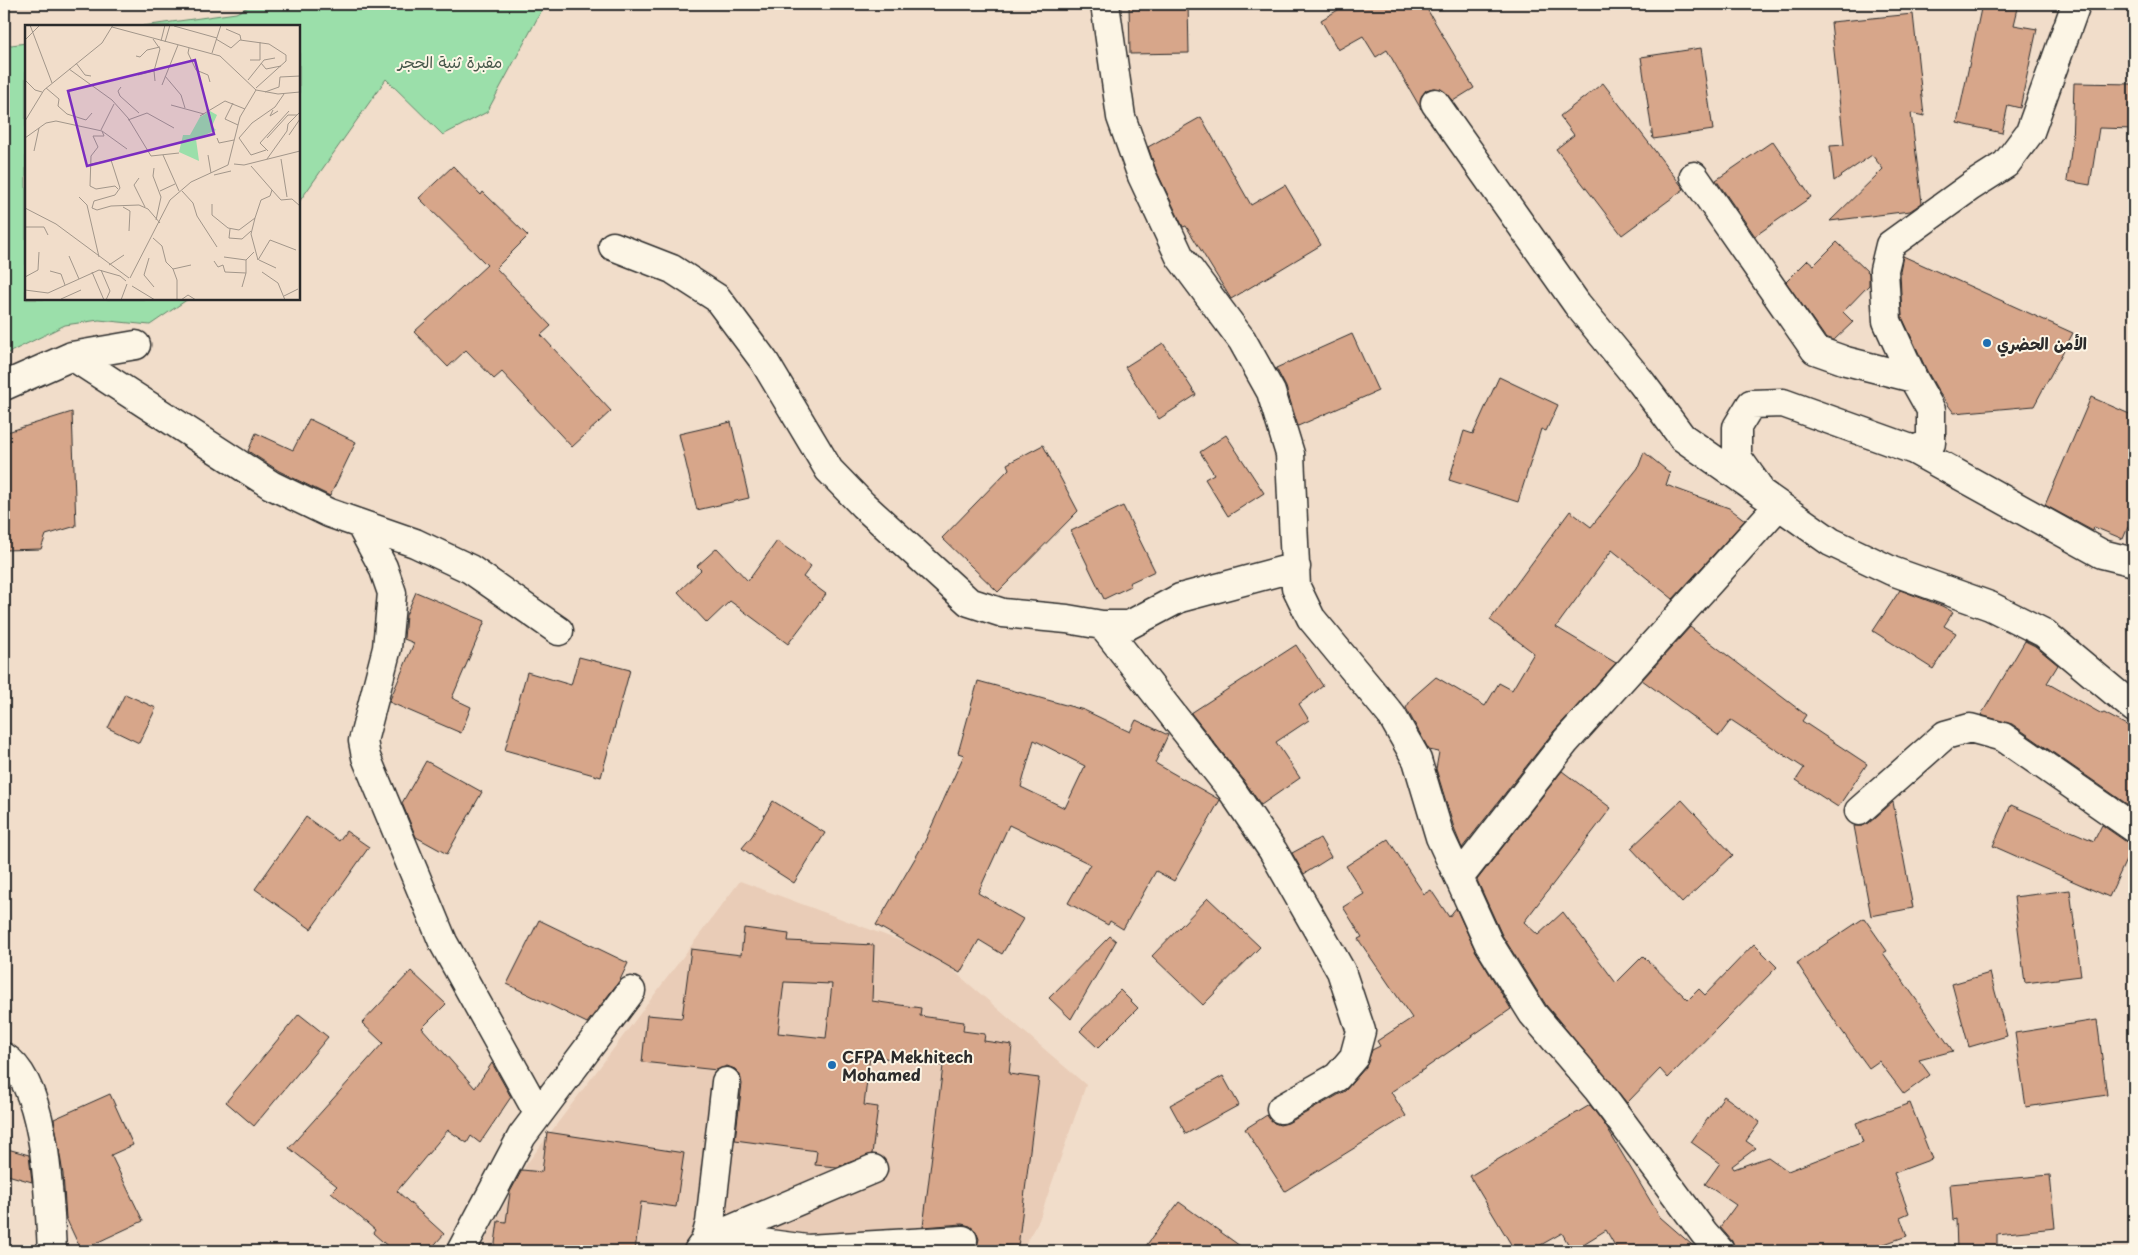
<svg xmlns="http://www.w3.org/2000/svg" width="2138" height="1255" viewBox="0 0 2138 1255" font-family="'Playpen Sans','Playpen Sans Arabic',sans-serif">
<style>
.built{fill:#e9ccb7}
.green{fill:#9bdfaa;stroke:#63856a}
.building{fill:#d7a68a;stroke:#2b2b2b;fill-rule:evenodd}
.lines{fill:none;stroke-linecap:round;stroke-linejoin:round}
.minor-casing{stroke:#2b2b2b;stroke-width:31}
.minor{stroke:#fcf5e5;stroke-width:28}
.poi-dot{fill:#1f6fb2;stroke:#fcf5e5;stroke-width:2}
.labels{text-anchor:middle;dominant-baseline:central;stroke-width:4;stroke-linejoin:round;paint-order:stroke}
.park-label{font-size:16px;fill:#47584b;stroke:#fcf5e5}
.poi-label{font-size:16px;font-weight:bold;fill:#2b2b2b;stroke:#fcf5e5;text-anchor:start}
.inset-road{fill:none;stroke:#a2968a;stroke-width:1}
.view{fill:#7b2cbf;fill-opacity:0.15;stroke:#7b2cbf;stroke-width:2.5}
.inset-edge{fill:none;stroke:#2b2b2b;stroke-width:2.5}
</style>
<rect width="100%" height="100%" fill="#f1ddca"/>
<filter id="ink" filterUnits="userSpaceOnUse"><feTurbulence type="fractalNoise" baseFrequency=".02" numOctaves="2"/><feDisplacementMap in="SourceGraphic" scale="10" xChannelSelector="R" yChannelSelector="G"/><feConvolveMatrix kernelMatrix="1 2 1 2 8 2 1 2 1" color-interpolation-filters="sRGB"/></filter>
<g filter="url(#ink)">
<path class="built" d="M 740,881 L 933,953 L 1086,1085 L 1039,1220 L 1021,1251 L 479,1251 L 526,1165 Z"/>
<path class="green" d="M 254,4 L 545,4 L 487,112 L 443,135 L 386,79 L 299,202 L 299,26 L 143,26 L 236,13 Z
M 26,43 L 26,299 L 188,299 L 150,325 L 99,320 L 65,325 L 4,355 L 4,46 Z"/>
<path class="building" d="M 1129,4 L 1188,4 L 1189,53 L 1130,54 Z
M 1348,4 L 1424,4 L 1474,88 L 1453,101 L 1441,89 L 1433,88 L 1426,90 L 1421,97 L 1421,109 L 1387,50 L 1376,57 L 1363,36 L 1338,50 L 1321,20 Z
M 1982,4 L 2019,4 L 2014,25 L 2037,29 L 2020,108 L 2008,105 L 2002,133 L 1957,123 Z
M 1913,14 L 1924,116 L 1911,113 L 1922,203 L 1910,211 L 1830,221 L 1883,169 L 1872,155 L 1834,181 L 1830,146 L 1844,145 L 1831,22 Z
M 1701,48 L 1713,130 L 1653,139 L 1641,57 Z
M 1603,83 L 1684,189 L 1622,235 L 1556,149 L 1574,135 L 1560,116 Z
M 2074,83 L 2134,84 L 2134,129 L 2099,128 L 2090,185 L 2067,181 L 2072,144 Z
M 1201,117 L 1251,205 L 1285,185 L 1321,245 L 1231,299 L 1186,226 L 1183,227 L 1156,170 L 1148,147 Z
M 1773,141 L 1811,197 L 1755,236 L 1716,180 Z
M 453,166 L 481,195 L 483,192 L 528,236 L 496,268 L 551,326 L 541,335 L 611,411 L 572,447 L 502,372 L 494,379 L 466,350 L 448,367 L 414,332 L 487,265 L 419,198 Z
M 1837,242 L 1869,273 L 1869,285 L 1843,312 L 1853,322 L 1834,340 L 1825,337 L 1786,282 L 1808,260 L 1814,265 Z
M 1903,256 L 2073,333 L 2034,406 L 1954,413 L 1940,394 L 1927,371 L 1902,317 L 1900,271 Z
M 1352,334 L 1378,391 L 1298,426 L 1286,387 L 1276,368 Z
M 1163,343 L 1196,395 L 1159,419 L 1125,367 Z
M 1499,377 L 1558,405 L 1546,431 L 1541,429 L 1518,502 L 1449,480 L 1464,431 L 1473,434 Z
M 2091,397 L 2134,416 L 2134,530 L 2128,527 L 2123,539 L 2094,527 L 2093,531 L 2045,505 Z
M 72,412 L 76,526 L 46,535 L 41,549 L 4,550 L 4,433 Z
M 309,419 L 356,442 L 330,496 L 279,471 L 248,451 L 256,433 L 293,450 Z
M 731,422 L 749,498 L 697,510 L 679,434 Z
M 1226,435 L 1264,493 L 1228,516 L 1205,479 L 1214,474 L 1200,452 Z
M 1043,445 L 1078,511 L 998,592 L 942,538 L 1009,469 L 1007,464 Z
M 1644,452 L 1670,473 L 1666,485 L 1729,508 L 1745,520 L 1673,599 L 1612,550 L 1556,627 L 1616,663 L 1554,731 L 1462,848 L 1455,831 L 1436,769 L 1439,752 L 1429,750 L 1406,708 L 1412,698 L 1436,677 L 1485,706 L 1499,683 L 1512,690 L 1534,653 L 1490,620 L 1570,511 L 1591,527 L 1638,468 Z
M 1123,506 L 1155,571 L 1129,583 L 1131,586 L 1104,599 L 1071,531 Z
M 777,541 L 811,566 L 803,577 L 826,594 L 788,644 L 730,601 L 707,623 L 678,592 L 701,570 L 697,566 L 717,548 L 748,581 Z
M 1900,590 L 1942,606 L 1953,612 L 1944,626 L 1956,633 L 1933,669 L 1873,631 Z
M 416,592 L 485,621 L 452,698 L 471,707 L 461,733 L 389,702 L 414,643 L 404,639 L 406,615 Z
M 1690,627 L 1806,715 L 1802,721 L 1867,764 L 1838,807 L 1796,780 L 1804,768 L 1731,720 L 1719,736 L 1642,680 Z
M 2025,641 L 2035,646 L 2058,665 L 2047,683 L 2102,714 L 2104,713 L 2134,729 L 2134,809 L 2012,724 L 1981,715 Z
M 1296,645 L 1323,686 L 1299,704 L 1309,720 L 1276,742 L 1300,778 L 1261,805 L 1243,779 L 1191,713 Z
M 579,657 L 630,670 L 601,777 L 505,750 L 527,672 L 571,685 Z
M 978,681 L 1084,710 L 1130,732 L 1136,720 L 1168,735 L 1155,763 L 1220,800 L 1174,881 L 1156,871 L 1123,929 L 1110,921 L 1108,925 L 1068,903 L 1090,864 L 1009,825 L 978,893 L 1023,919 L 1002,954 L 979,940 L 960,973 L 876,925 L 924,843 L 964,755 L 958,753 ZM 1034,740 L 1085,766 L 1065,808 L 1021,787 Z
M 125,694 L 156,708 L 139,743 L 108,728 Z
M 426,761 L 482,792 L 447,854 L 416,837 L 402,803 Z
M 1562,771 L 1611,808 L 1524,922 L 1538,935 L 1563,912 L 1616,983 L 1643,956 L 1688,1000 L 1699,989 L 1705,995 L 1754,944 L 1777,967 L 1668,1078 L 1660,1069 L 1627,1103 L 1546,1005 L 1502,935 L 1477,880 Z
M 1682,800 L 1733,855 L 1682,903 L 1631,848 Z
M 773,801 L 825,833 L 794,883 L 758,860 L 742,848 L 752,836 Z
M 1893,802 L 1913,908 L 1871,916 L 1854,826 L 1862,826 L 1869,823 Z
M 2011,805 L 2094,841 L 2102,825 L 2125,841 L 2134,843 L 2109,897 L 1993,846 Z
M 306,817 L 339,841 L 346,831 L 369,847 L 311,929 L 255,889 Z
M 1320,838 L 1331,857 L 1304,874 L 1292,853 Z
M 1388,839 L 1424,894 L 1431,890 L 1449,917 L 1456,908 L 1475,950 L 1511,1009 L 1391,1092 L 1406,1116 L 1285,1191 L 1245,1129 L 1267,1115 L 1274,1123 L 1280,1125 L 1288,1123 L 1345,1091 L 1366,1067 L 1372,1050 L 1380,1046 L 1377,1041 L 1412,1018 L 1358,939 L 1362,937 L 1343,907 L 1364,894 L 1346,866 Z
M 2070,890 L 2081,976 L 2025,983 L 2014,897 Z
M 1208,898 L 1260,947 L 1203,1005 L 1152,956 Z
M 1864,918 L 1887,951 L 1883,953 L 1953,1051 L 1919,1060 L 1930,1075 L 1904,1094 L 1879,1061 L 1869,1068 L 1839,1027 L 1797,963 Z
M 539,920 L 628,963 L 620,980 L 587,1023 L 507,984 Z
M 744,928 L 789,934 L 788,941 L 874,945 L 872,1001 L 921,1008 L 920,1016 L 964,1022 L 963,1031 L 985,1034 L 984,1041 L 1012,1045 L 1009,1074 L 1039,1078 L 1018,1247 L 997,1245 L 997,1251 L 973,1251 L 977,1247 L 979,1239 L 976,1231 L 970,1226 L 962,1224 L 923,1227 L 943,1066 L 870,1056 L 864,1105 L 878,1107 L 872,1154 L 837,1167 L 815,1165 L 817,1151 L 735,1140 L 742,1084 L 740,1075 L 735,1069 L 727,1066 L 717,1070 L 642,1062 L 647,1015 L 682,1018 L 691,949 L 741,955 ZM 784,982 L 832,984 L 826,1038 L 778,1033 Z
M 1110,936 L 1116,941 L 1071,1019 L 1049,998 Z
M 411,971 L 446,1004 L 422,1028 L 475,1088 L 492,1063 L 511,1097 L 480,1143 L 471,1136 L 467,1143 L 448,1130 L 397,1191 L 444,1234 L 429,1251 L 393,1251 L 373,1233 L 375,1230 L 331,1192 L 337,1186 L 289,1148 L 383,1043 L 362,1023 Z
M 1990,973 L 2007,1036 L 1969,1047 L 1952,984 Z
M 1120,990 L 1138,1008 L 1098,1048 L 1080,1031 Z
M 299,1014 L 328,1037 L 254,1126 L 226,1102 Z
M 2097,1020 L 2107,1095 L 2026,1107 L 2015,1033 Z
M 1223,1076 L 1239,1105 L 1186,1134 L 1170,1105 Z
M 110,1094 L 133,1145 L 111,1155 L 143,1221 L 81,1250 L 66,1218 L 63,1174 L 54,1119 Z
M 1724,1096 L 1760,1122 L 1746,1141 L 1756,1148 L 1732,1166 L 1734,1169 L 1768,1157 L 1788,1171 L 1863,1142 L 1856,1123 L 1910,1103 L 1932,1159 L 1894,1173 L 1909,1213 L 1900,1217 L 1907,1236 L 1864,1251 L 1735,1251 L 1732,1241 L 1720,1227 L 1736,1205 L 1705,1184 L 1720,1163 L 1691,1142 Z
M 1590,1105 L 1605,1125 L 1660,1217 L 1699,1251 L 1618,1251 L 1606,1230 L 1572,1251 L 1562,1233 L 1530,1251 L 1515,1251 L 1470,1176 Z
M 547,1132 L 684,1153 L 676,1207 L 641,1202 L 635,1251 L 494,1251 L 498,1221 L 506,1222 L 510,1192 L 522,1170 L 542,1172 Z
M 4,1148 L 29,1155 L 32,1182 L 4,1174 Z
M 2050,1175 L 2055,1228 L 1997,1234 L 1997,1251 L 1957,1251 L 1956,1219 L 1953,1220 L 1950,1184 Z
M 1179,1202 L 1247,1251 L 1142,1251 Z"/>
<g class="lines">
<defs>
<path id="minor" d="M 1105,4 L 1121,117 L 1142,176 L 1180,257 L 1242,340 L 1271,392 L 1290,454 L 1296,587 L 1311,618 L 1392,716 L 1417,760 L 1440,837 L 1459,878 L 1488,942 L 1533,1014 L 1598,1090 L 1704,1233 L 1720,1251
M 1435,103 L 1577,304 L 1641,382 L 1682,437 L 1831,542 L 1892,571 L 1990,606 L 2044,633 L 2134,708
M 1694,176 L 1815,350 L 1846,361 L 1913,378
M 613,246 L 672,269 L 717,298 L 764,361 L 829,470 L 863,505 L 969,602 L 1003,613 L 1067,619 L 1102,625 L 1129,625 L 1180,598 L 1296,567
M 72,356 L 271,485 L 329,513 L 415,543 L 470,569 L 559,631
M 4,386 L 72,356 L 136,345
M 1914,450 L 2102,554 L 2134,562
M 1757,485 L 1737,457 L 1737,427 L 1751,404 L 1783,403 L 1914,450 L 1931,443 L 1931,410 L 1913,378 L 1887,321 L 1884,270 L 1890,245 L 1970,187 L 2006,164 L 2030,132 L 2076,4
M 360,524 L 383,567 L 392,593 L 387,648 L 363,741 L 366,757 L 443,942 L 538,1113
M 1102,625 L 1231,789 L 1273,851 L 1341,971 L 1361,1031 L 1354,1057 L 1337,1077 L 1281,1109
M 1859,811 L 1945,735 L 1970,728 L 2003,737 L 2134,828
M 1459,878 L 1566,741 L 1778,506
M 4,1057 C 48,1084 49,1203 52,1251
M 711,1238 L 873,1169
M 705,1241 L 762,1243 L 807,1249 L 963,1240
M 461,1251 L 522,1136 L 631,991
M 698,1251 L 705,1241 L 710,1223 L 726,1082"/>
</defs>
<use href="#minor" class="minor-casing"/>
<use href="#minor" class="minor"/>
</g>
</g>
<g class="poi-dot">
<circle cx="1987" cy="343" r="5"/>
<circle cx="832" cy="1065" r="5"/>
</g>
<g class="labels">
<g class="park-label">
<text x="450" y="61">مقبرة ثنية الحجر</text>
</g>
<g class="poi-label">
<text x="1997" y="343">الأمن الحضري</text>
<text x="842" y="1056">CFPA Mekhitech<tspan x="842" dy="18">Mohamed</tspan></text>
</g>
</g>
<g transform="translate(25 25)">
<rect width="275" height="275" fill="#f1ddca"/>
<path d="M 185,86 L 192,90 L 187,101 L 191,105 L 171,114 L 174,136 L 154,127 L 158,110 L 165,110 L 175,92 Z" fill="#9bdfaa"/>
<path class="inset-road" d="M 5,0 L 27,58M 149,1 L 192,13M 87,2 L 195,31 L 231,65 L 253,69 L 275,67M 201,4 L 215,10 L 216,15M 128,14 L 135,24 L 129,46 L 130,56M 191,14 L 206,23 L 215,15 L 244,19 L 261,30 L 261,36 L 231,63M 0,15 L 15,0M 136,16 L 140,0M 140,17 L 145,0M 164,23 L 163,28 L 171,45 L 183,50 L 185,57M 187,28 L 196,0M 111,31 L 115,32 L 122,25 L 135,22M 225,35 L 235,35 L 235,17M 51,38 L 60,50 L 66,51M 236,38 L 241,44 L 256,41M 44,44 L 87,75 L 103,93 L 126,131 L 154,128M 113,50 L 129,46M 140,51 L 156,70 L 160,83M 0,55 L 10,65 L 17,67M 223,55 L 239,35 L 250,33M 137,60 L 153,20M 96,62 L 93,66 L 95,71 L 114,88M 21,63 L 34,74 L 33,81 L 42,89 L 61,95 L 67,88M 240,67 L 254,62 L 255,52 L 275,51M 208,78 L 200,94 L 213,100M 146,80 L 179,89M 248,85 L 245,91 L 253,86M 175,91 L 200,76 L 220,84M 103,95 L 122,88 L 149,103M 0,96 L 19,65 L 77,18 L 88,0M 76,105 L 89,79M 77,106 L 79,111 L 68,111 L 73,122 L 66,131 L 65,161 L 71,164 L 90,161 L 93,164M 264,110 L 275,94M 0,113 L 21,98 L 31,96 L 77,106 L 102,124M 192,113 L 194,118 L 209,115M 242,113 L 263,90 L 272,90M 241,125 L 226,130 L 214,113 L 227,98 L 250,82 L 259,69M 9,126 L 14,103M 243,126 L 235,118 L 264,86M 138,130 L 154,166M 183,130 L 186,148M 242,134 L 262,106 L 263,99 L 275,87M 256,134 L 262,172M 66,139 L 86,135 L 95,163 L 90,170 L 69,176 L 67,183 L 72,185 L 86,181 L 114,180 L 123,184 L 135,198M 209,139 L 219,140 L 275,126M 203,140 L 215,92 L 231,65M 129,143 L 128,151 L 136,172 L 131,195M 189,150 L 206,146M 114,153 L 109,160 L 120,182M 247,165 L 256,175 L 267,174 L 275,181M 135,166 L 150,159M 157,166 L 168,178 L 172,191 L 192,222M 54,172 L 62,180 L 74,232M 187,179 L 187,190 L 203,203 L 214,205 L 230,193 L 236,175 L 245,171 L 247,165 L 226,141M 98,182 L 105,186 L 104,206M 0,183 L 31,199 L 104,253M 230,193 L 226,209 L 233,235 L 245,215 L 271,225M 0,202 L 19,202 L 23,210M 205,204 L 204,213 L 217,214 L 226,206M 128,213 L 137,221 L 141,237 L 148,244 L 166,240M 44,231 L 54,254M 199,232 L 221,235 L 229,227M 124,233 L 119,250 L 129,262M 234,235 L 251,243M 189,236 L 193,242 L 198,240 L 200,247 L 221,248M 84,240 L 99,230M 148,244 L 152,255 L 152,275M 76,245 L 85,266 L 81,275M 25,246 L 36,249 L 40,260M 67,247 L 79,275M 237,247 L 253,258 L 260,275M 0,252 L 13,245 L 14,227M 105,253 L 145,175 L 166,157 L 203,140M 107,261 L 130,275M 217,262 L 221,248 L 221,235M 0,265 L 23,268 L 74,245 L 95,251 L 101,256M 259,271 L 273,264M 36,274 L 56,265M 96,275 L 102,259M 156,275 L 163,270 L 171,275"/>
<path class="view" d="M 170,35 L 189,109 L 62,141 L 43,66 Z"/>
<rect width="275" height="275" class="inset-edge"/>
</g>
<rect width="2138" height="1255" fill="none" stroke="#fcf5e5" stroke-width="20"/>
<rect x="10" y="10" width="2118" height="1235" fill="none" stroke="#2b2b2b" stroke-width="2" filter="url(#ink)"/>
</svg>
